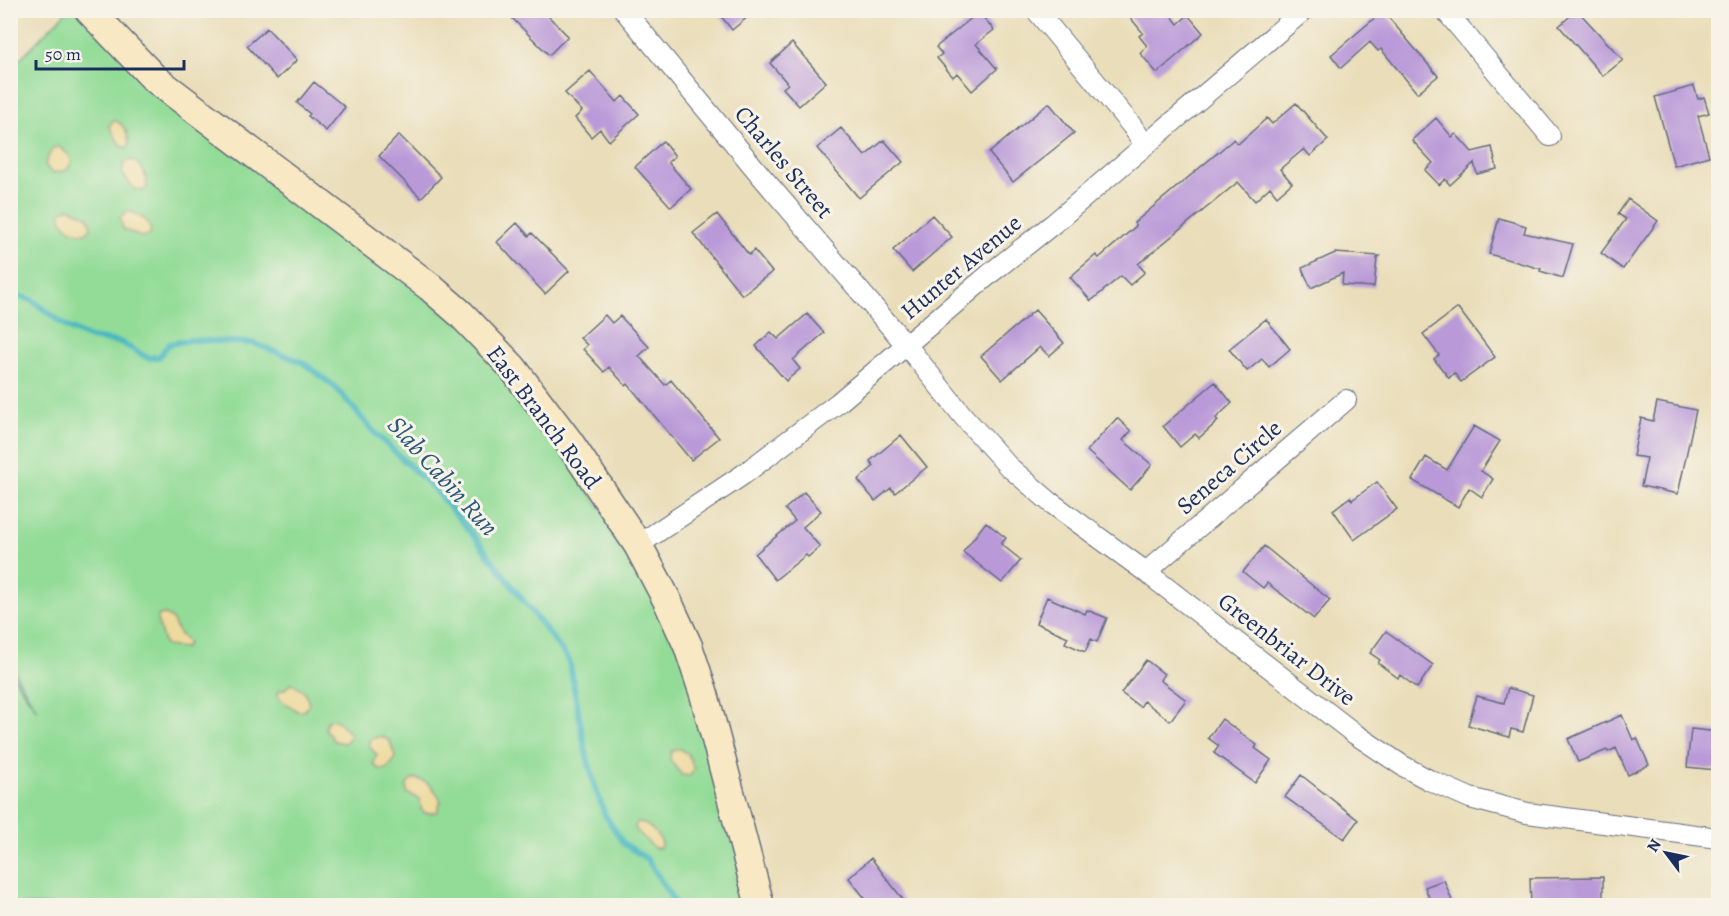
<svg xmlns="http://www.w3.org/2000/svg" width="1729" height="916" viewBox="0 0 1729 916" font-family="Alegreya,serif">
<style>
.green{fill:#93dc97;stroke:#57867a;stroke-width:1.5}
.forest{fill:#76bc80;stroke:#48766f;stroke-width:1.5}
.sand{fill:#eeda9e;stroke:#84847e;stroke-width:1.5}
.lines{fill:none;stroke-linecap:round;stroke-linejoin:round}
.stream{stroke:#49b8c0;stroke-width:6}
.building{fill:#b999d8}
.minor-casing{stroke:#636c7e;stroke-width:22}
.secondary-casing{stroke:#636c7e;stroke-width:31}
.minor{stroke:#fff;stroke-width:20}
.secondary{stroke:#f8e8c3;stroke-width:28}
.labels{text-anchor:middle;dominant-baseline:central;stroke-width:6;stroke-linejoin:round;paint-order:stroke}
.street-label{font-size:24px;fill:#1b2f5e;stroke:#f7f3e8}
.water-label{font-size:26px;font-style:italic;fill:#29587b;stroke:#f7f3e8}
</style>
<rect width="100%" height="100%" fill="#f7f3e8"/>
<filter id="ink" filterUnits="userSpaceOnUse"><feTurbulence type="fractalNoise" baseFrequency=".0167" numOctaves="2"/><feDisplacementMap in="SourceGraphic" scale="12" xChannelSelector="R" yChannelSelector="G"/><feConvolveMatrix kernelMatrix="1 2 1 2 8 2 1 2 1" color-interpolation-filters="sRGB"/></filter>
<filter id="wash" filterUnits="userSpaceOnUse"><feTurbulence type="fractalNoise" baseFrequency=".008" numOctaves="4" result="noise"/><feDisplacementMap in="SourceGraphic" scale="24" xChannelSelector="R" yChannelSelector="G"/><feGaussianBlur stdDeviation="1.35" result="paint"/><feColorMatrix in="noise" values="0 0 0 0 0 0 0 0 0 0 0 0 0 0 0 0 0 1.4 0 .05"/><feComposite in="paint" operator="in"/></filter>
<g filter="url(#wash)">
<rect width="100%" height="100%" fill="#eadeba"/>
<path class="green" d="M 67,11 L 89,11 L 461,314 L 667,600 L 760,905 L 11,905 L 10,673 L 32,703 L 16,674 L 10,644 L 10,387 L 17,313 L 10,297 L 11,68 Z"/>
<path class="forest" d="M 11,297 L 17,312 L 11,387 Z
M 11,644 L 16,675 L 37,710 L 11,673 Z"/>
<path class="sand" d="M 113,120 C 124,123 129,134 129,145 L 126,148 C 117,145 115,134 109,127 Z
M 58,146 L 70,156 L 71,163 L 67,170 L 53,173 L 48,169 L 45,164 L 52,149 Z
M 132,160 C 142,164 147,176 147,187 L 143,191 L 134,189 L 122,173 L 124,162 Z
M 70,208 L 89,217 L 91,228 L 86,233 C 74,234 58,224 61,211 Z
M 125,212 L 132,212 C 142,217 153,222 150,235 L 141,237 L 123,229 L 120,218 Z
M 164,614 L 172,619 L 178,632 L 188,643 L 185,648 L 166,646 L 164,643 L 157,619 L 159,615 Z
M 291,683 L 305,692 L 309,704 L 305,710 L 299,712 L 279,699 L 278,691 L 285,689 Z
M 333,719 L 339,722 L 350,734 L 349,739 L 344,743 L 334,741 L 325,728 L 327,721 Z
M 381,736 L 390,741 L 395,757 C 392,764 389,770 380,770 L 373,763 L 377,755 L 369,746 L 371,739 Z
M 680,749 L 688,754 L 694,769 L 690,776 L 682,775 L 670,760 L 671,751 Z
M 413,779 C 427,779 436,790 441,801 L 437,812 C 423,815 420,813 420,799 L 407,793 L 407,784 Z
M 637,822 C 649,823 656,833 662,842 L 660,848 L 654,848 L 637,831 L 635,827 Z"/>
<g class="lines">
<path class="stream" d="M 10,294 L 32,300 L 67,327 L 90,338 L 120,342 L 148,358 L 159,357 L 169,344 L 190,340 L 253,343 L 302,362 L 335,387 L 374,432 L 434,489 L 470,531 L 569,660 L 585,748 L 595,787 L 605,815 L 623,843 L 647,859 L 677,906"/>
</g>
<g id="blocks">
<path class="building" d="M 504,10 L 542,10 L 568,36 L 549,55 Z
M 716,10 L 756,10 L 732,30 Z
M 1124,10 L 1167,10 L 1178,24 L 1188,15 L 1203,33 L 1157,73 L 1140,53 L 1147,46 L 1139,36 L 1143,33 Z
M 1577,10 L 1623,60 L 1603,76 L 1559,26 Z
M 1383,11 L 1438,76 L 1417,93 L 1381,49 L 1378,51 L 1370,42 L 1341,68 L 1331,55 Z
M 979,12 L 994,30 L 976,44 L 997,69 L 972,91 L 957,73 L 953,77 L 937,58 L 942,54 L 936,47 Z
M 267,28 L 297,60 L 277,79 L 247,46 Z
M 792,43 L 826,82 L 799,106 L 783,88 L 788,84 L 770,63 Z
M 590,71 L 617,102 L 623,96 L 639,114 L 609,141 L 600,129 L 591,137 L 575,118 L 582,111 L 565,93 Z
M 314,82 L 345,107 L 326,131 L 308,116 L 310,114 L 297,103 Z
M 1694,86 L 1698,99 L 1704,97 L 1709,113 L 1698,116 L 1709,156 L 1674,166 L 1655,97 Z
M 1049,103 L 1074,133 L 1013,182 L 989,153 Z
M 1296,103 L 1328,140 L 1310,156 L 1304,149 L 1280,169 L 1292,183 L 1277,196 L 1270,187 L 1255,201 L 1238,182 L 1138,264 L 1145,272 L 1130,285 L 1121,276 L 1091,301 L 1070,277 L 1096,255 L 1099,258 L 1136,226 L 1134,223 L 1234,139 L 1238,144 L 1267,118 L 1272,124 Z
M 1436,118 L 1452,137 L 1456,134 L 1472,152 L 1492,147 L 1497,169 L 1477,174 L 1474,163 L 1450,185 L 1445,179 L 1439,185 L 1425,170 L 1433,163 L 1412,140 Z
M 841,128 L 865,156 L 884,140 L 903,162 L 859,198 L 817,148 Z
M 399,135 L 441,177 L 421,198 L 379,156 Z
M 663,141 L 675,156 L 668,162 L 691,189 L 671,207 L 635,167 Z
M 1628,199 L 1658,221 L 1623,269 L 1601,253 L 1626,219 L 1618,214 Z
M 717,214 L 749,255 L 754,250 L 772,272 L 742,295 L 693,233 Z
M 932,215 L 952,237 L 912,272 L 893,250 Z
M 1499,218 L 1526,226 L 1524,233 L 1573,244 L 1563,278 L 1540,271 L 1541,269 L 1489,254 Z
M 517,223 L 529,236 L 532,233 L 569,271 L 545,294 L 497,242 Z
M 1335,253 L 1380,256 L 1377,258 L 1374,287 L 1342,285 L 1343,273 L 1311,288 L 1302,268 Z
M 1458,308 L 1495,357 L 1461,382 L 1454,373 L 1449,378 L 1434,359 L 1439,355 L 1423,334 Z
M 1035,310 L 1064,343 L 1049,356 L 1040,347 L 1002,380 L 981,356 Z
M 807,314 L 824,333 L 793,360 L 800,369 L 786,381 L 756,346 L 771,332 L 778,339 Z
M 605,315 L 612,323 L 620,316 L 649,347 L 639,356 L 665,385 L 671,380 L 719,438 L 691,460 L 628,384 L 626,386 L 609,367 L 604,372 L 583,349 L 587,345 L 580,338 Z
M 1266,319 L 1290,349 L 1269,367 L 1262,359 L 1247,371 L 1229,349 Z
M 1215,382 L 1232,403 L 1216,418 L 1218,421 L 1199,438 L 1195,434 L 1180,447 L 1163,426 Z
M 1657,402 L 1696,410 L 1678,494 L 1641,486 L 1647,458 L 1633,456 L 1641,418 L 1653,421 Z
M 1117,418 L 1131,431 L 1123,440 L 1152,465 L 1130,490 L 1087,451 Z
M 1474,426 L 1500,441 L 1481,471 L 1493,479 L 1482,497 L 1469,488 L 1458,507 L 1412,480 L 1426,457 L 1447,470 Z
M 901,435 L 927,467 L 895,493 L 891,488 L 875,501 L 858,480 L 874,466 L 870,461 Z
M 1377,482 L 1397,509 L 1354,540 L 1333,510 L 1350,497 L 1352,500 Z
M 804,492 L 821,511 L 803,527 L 820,547 L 808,557 L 806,555 L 775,580 L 755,554 L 795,521 L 785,509 Z
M 986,522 L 1006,538 L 1001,544 L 1021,560 L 1002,583 L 963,552 Z
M 1264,546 L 1330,600 L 1314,619 L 1267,583 L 1263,588 L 1243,572 Z
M 1047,597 L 1085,614 L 1087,610 L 1107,618 L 1097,642 L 1091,639 L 1085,652 L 1065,643 L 1068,637 L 1036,623 Z
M 1386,631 L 1433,665 L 1417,688 L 1400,675 L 1398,678 L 1378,663 L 1380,660 L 1370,653 Z
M 1146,660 L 1164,674 L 1160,680 L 1186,700 L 1170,721 L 1144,701 L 1140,707 L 1121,693 Z
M 1508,688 L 1533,695 L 1523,732 L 1511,729 L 1509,737 L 1468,725 L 1477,696 L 1504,703 Z
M 1622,715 L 1633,740 L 1637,738 L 1649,765 L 1628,775 L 1616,748 L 1608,752 L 1607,750 L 1578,762 L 1568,739 Z
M 1222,719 L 1257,745 L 1255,748 L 1271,760 L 1255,783 L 1214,753 L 1219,746 L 1208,738 Z
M 1691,729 L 1719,732 L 1719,767 L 1717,766 L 1716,770 L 1687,767 Z
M 1301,775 L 1358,820 L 1344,839 L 1285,797 Z
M 871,858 L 908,906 L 871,906 L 849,878 Z
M 1603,877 L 1603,903 L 1583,903 L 1583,906 L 1531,906 L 1530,878 Z
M 1444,880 L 1454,906 L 1432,906 L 1425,887 Z"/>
</g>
</g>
<g filter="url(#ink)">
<use href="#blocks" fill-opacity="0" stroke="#636c7e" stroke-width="1.5"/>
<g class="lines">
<defs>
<path id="minor" d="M 624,10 L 762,177 L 907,346 L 963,416 L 1008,466 L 1050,502 L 1146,572 L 1355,734 L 1403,766 L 1429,780 L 1470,798 L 1527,813 L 1718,838
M 1036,10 L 1132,126 L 1145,145
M 1445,10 L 1550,136
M 638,545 L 744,474 L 838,403 L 992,272 L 1053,224 L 1304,10
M 1146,572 L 1346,400"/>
<path id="secondary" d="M 89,10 L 154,78 L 430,287 L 461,314 L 512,367 L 569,442 L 638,545 L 667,600 L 688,646 L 704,694 L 760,906"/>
</defs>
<use href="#minor" class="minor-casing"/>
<use href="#secondary" class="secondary-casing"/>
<use href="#minor" class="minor"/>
<use href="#secondary" class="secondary"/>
</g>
</g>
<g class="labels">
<g class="street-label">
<text transform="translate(784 162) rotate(50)">Charles Street</text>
<text transform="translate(961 267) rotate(-40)">Hunter Avenue</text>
<text transform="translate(544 417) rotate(53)">East Branch Road</text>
<text transform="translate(1229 467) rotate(-41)">Seneca Circle</text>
<text transform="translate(1287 649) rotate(38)">Greenbriar Drive</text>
</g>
<g class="water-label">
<text transform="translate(443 476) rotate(48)">Slab Cabin Run</text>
</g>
</g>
<rect width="1729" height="916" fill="none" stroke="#f7f3e8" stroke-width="36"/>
<g transform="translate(1666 853) rotate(302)" stroke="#f7f3e8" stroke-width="4.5" paint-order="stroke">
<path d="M0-4.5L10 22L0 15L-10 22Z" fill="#1b2f5e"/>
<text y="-9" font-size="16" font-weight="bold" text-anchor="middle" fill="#1b2f5e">N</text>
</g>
<path d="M36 60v9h148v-9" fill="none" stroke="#1b2f5e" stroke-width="3"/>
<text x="45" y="60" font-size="18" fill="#1b2f5e" stroke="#f7f3e8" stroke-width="4.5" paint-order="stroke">50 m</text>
</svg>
